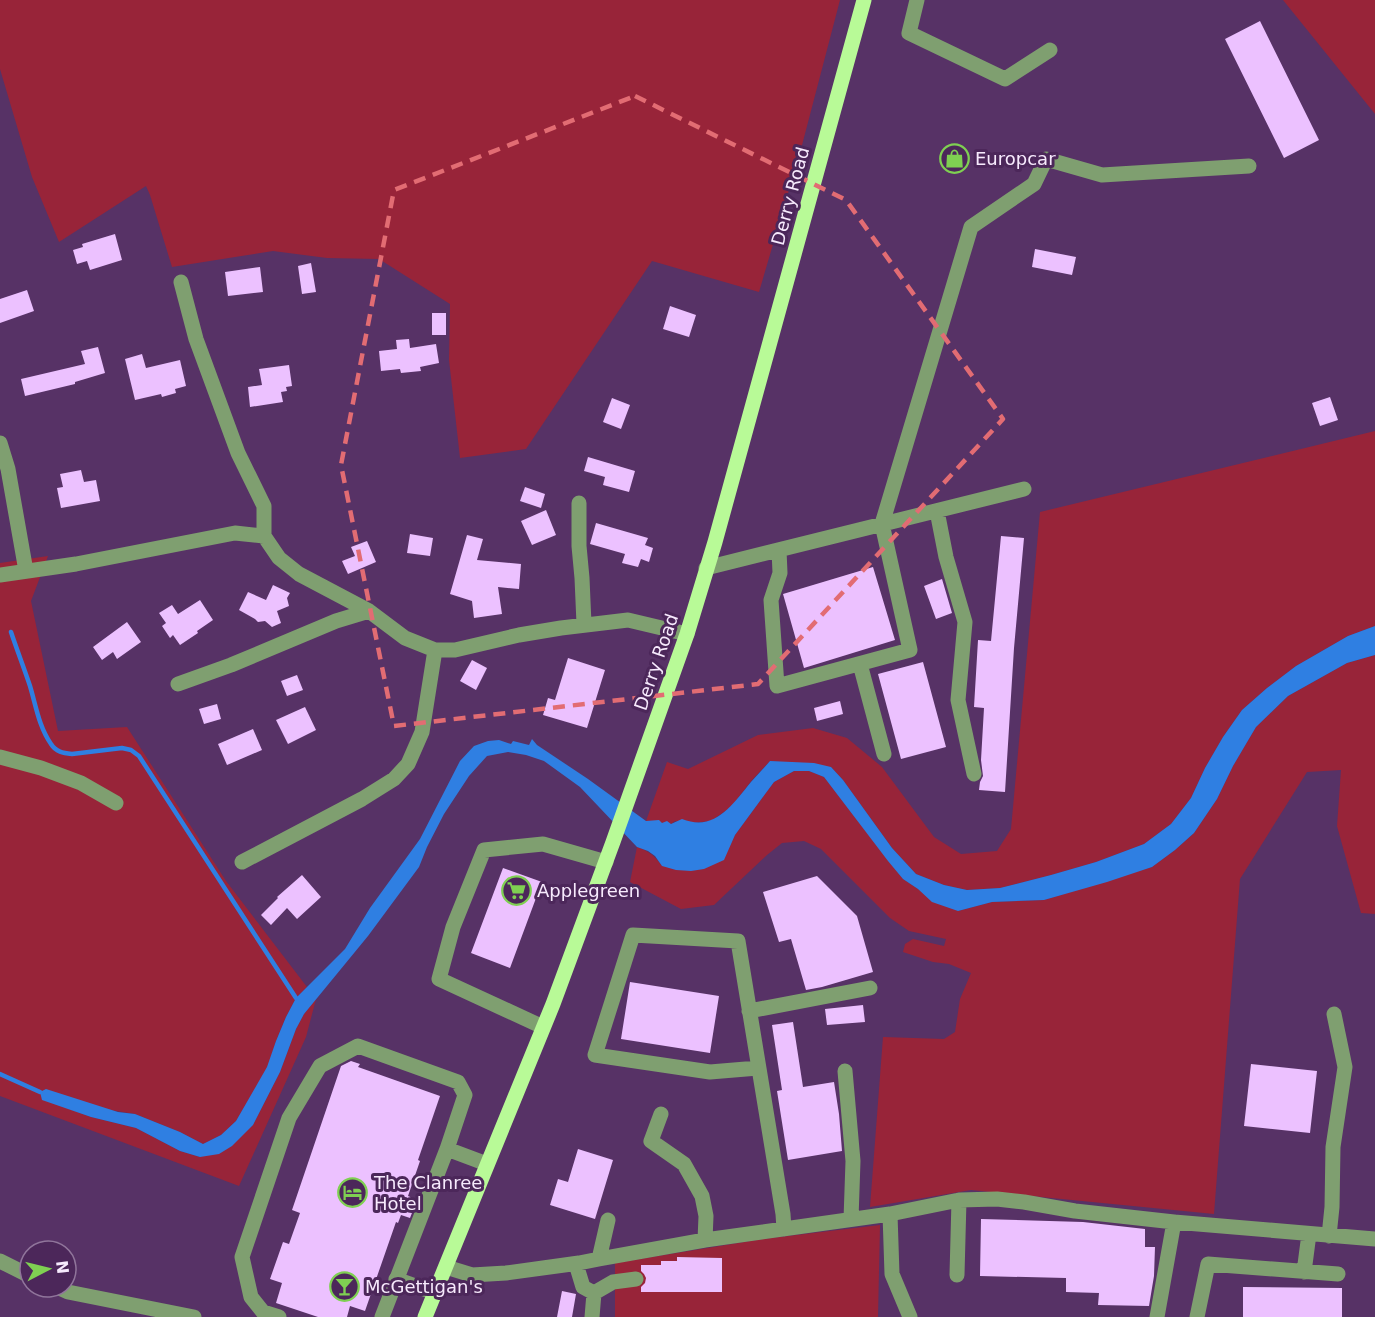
<svg xmlns="http://www.w3.org/2000/svg" width="1375" height="1317" viewBox="0 0 1375 1317" font-family="'DejaVu Sans',sans-serif">
<style>
.green{fill:#982439}
.water{fill:#2f7fe2}
.lines{fill:none;stroke-linecap:round;stroke-linejoin:round}
.stream{stroke:#2f7fe2;stroke-width:4.5}
.building{fill:#ecc1ff}
.minor{stroke:#7f9f70;stroke-width:15}
.major{stroke:#b8fa97;stroke-width:15}
.marked{fill:none;stroke:#e26c73;stroke-width:4.5;stroke-dasharray:12 8;stroke-linejoin:round}
.labels{text-anchor:middle;dominant-baseline:central;stroke-width:6;stroke-linejoin:round;paint-order:stroke}
.poi-label{font-size:18px;fill:#f7eafd;stroke:#4c275a;text-anchor:start}
.street-label{font-size:18px;fill:#f7eafd;stroke:#4c275a}
</style>
<rect width="100%" height="100%" fill="#573266"/>
<path class="green" d="M 0,0 L 840,0 L 801,149 L 759,292 L 652,261 L 526,449 L 460,458 L 449,360 L 450,304 L 379,259 L 327,258 L 273,251 L 172,267 L 150,195 L 146,186 L 59,242 L 32,177 L 0,69 Z
M 1283,0 L 1375,0 L 1375,114 Z
M 1375,431 L 1375,626 L 1348,636 L 1296,666 L 1267,688 L 1242,710 L 1223,737 L 1205,768 L 1191,798 L 1171,824 L 1144,844 L 1096,862 L 1051,875 L 1000,888 L 967,890 L 944,885 L 916,874 L 892,848 L 843,780 L 831,767 L 770,761 L 752,780 L 731,807 L 711,821 L 692,823 L 675,821 L 671,824 L 646,821 L 667,762 L 688,769 L 758,735 L 813,728 L 847,738 L 882,767 L 934,837 L 961,854 L 997,851 L 1011,829 L 1040,512 Z
M 48,556 L 31,601 L 58,731 L 127,727 L 226,881 L 307,987 L 296,998 L 286,1017 L 276,1041 L 268,1067 L 236,1121 L 221,1135 L 203,1144 L 180,1132 L 135,1114 L 42,1099 L 91,1117 L 136,1128 L 180,1151 L 200,1157 L 253,1125 L 280,1072 L 296,1029 L 304,1014 L 316,999 L 306,1037 L 239,1186 L 0,1096 L 0,563 Z
M 1375,655 L 1375,914 L 1361,913 L 1337,826 L 1341,770 L 1307,772 L 1240,879 L 1214,1214 L 971,1190 L 870,1207 L 883,1037 L 944,1039 L 955,1032 L 960,999 L 971,973 L 949,964 L 933,962 L 903,952 L 905,944 L 913,939 L 944,946 L 946,939 L 909,931 L 890,918 L 821,849 L 804,841 L 782,843 L 767,855 L 714,905 L 681,909 L 630,882 L 637,847 C 649,851 655,856 662,866 L 723,860 L 735,835 L 774,782 L 794,771 L 809,771 L 824,777 L 903,879 L 918,889 L 958,911 L 992,902 L 1044,900 L 1152,867 L 1175,850 L 1194,833 L 1217,799 L 1233,766 L 1256,727 L 1288,696 L 1347,663 Z
M 880,1225 L 878,1317 L 615,1317 L 615,1263 L 763,1239 Z"/>
<path class="water" d="M 1375,626 L 1375,655 L 1347,663 L 1288,696 L 1256,727 L 1233,766 L 1217,799 L 1194,833 L 1175,850 L 1152,867 L 1107,882 L 1044,900 L 992,902 L 958,911 L 932,902 L 918,889 L 903,879 L 888,861 L 824,777 L 809,771 L 794,771 L 774,782 L 735,835 L 724,860 L 704,869 L 691,871 L 676,870 L 662,866 L 655,856 L 648,851 L 637,847 L 580,787 L 544,761 L 526,755 L 508,752 L 487,756 L 469,776 L 444,814 L 427,847 L 419,867 L 368,936 L 304,1014 L 296,1029 L 280,1072 L 253,1125 L 232,1146 L 219,1154 L 200,1157 L 180,1151 L 136,1128 L 91,1117 L 42,1100 L 40,1092 L 46,1089 L 118,1112 L 135,1114 L 180,1132 L 203,1144 L 221,1135 L 236,1121 L 267,1067 L 276,1041 L 286,1017 L 296,998 L 345,949 L 370,908 L 420,839 L 460,761 L 474,746 L 488,741 L 499,740 L 511,744 L 513,741 L 529,745 L 532,739 L 537,745 L 588,779 L 646,821 L 659,820 L 662,823 L 667,821 L 671,824 L 682,819 C 715,832 732,805 751,782 C 757,775 764,768 770,761 L 814,763 L 831,767 L 843,780 L 892,848 L 916,874 L 944,885 L 967,890 L 1000,888 L 1051,875 L 1096,862 L 1144,844 L 1171,824 L 1191,798 L 1205,768 L 1223,737 L 1242,710 L 1267,688 L 1296,666 L 1348,636 Z"/>
<g class="lines">
<path class="stream" d="M 11,632 C 17,650 24,668 30,686 C 36,706 39,727 51,744 C 56,752 63,753 72,754 L 122,748 L 131,750 L 139,756 L 296,998
M 0,1074 L 40,1092"/>
</g>
<path class="building" d="M 1260,21 L 1319,140 L 1284,158 L 1225,39 Z
M 115,234 L 122,260 L 90,270 L 87,261 L 77,264 L 73,250 L 83,247 L 82,244 Z
M 1035,249 L 1076,257 L 1072,275 L 1032,267 Z
M 311,263 L 316,292 L 302,294 L 298,266 Z
M 260,267 L 263,292 L 228,296 L 225,272 Z
M 27,290 L 34,311 L 0,323 L 0,299 Z
M 670,306 L 696,315 L 689,337 L 663,329 Z
M 432,313 L 446,313 L 446,335 L 432,335 Z
M 409,339 L 410,348 L 436,344 L 439,363 L 420,367 L 421,371 L 401,373 L 400,369 L 381,371 L 379,351 L 397,349 L 396,340 Z
M 98,347 L 105,373 L 75,382 L 75,384 L 25,396 L 21,379 L 85,364 L 81,351 Z
M 142,354 L 146,368 L 180,360 L 186,386 L 175,389 L 176,393 L 162,397 L 161,394 L 135,400 L 125,359 Z
M 289,365 L 292,386 L 286,387 L 287,391 L 281,392 L 283,402 L 250,407 L 248,387 L 262,385 L 259,369 Z
M 1330,397 L 1338,420 L 1320,426 L 1312,403 Z
M 612,398 L 630,405 L 621,429 L 603,422 Z
M 588,457 L 635,471 L 629,492 L 603,485 L 605,477 L 584,471 Z
M 81,470 L 84,482 L 96,480 L 100,501 L 61,508 L 57,488 L 63,487 L 60,474 Z
M 525,487 L 545,494 L 541,508 L 520,501 Z
M 546,510 L 556,535 L 532,545 L 521,521 Z
M 596,523 L 648,538 L 645,545 L 653,548 L 649,562 L 641,559 L 638,567 L 622,563 L 625,554 L 590,544 Z
M 410,534 L 433,538 L 430,556 L 407,553 Z
M 467,535 L 483,539 L 477,560 L 521,564 L 519,589 L 498,587 L 502,614 L 474,618 L 472,601 L 450,594 Z
M 1001,536 L 1024,538 L 1014,648 L 1005,792 L 979,790 L 980,782 L 983,776 L 981,760 L 984,708 L 974,707 L 978,640 L 991,641 Z
M 367,541 L 376,562 L 348,574 L 342,561 L 355,556 L 351,547 Z
M 873,567 L 895,640 L 804,668 L 783,594 Z
M 942,579 L 952,613 L 936,619 L 924,586 Z
M 273,585 L 290,593 L 287,598 L 289,606 L 277,611 L 281,623 L 272,627 L 265,621 L 258,622 L 255,619 L 239,610 L 248,592 L 266,600 Z
M 200,600 L 213,620 L 197,631 L 198,633 L 180,645 L 173,635 L 170,638 L 162,626 L 166,623 L 159,613 L 172,605 L 178,614 Z
M 127,622 L 141,642 L 117,659 L 113,652 L 102,660 L 93,647 Z
M 568,658 L 605,670 L 587,728 L 543,715 L 548,698 L 555,700 Z
M 472,660 L 487,668 L 476,690 L 460,681 Z
M 923,662 L 946,747 L 901,759 L 878,674 Z
M 297,675 L 303,690 L 287,696 L 281,681 Z
M 840,701 L 843,714 L 817,721 L 814,708 Z
M 217,704 L 221,719 L 204,724 L 199,709 Z
M 305,707 L 316,730 L 288,744 L 276,720 Z
M 253,729 L 262,750 L 227,765 L 218,744 Z
M 503,868 L 542,882 L 510,968 L 471,953 Z
M 302,875 L 321,897 L 297,919 L 287,908 L 271,925 L 261,915 L 278,898 L 277,897 Z
M 817,876 L 857,916 L 873,972 L 822,987 L 806,990 L 791,939 L 779,942 L 763,892 Z
M 630,982 L 719,996 L 710,1053 L 621,1039 Z
M 863,1005 L 865,1022 L 827,1025 L 825,1009 Z
M 793,1022 L 803,1087 L 834,1082 L 839,1114 L 842,1151 L 788,1160 L 777,1091 L 782,1090 L 772,1025 Z
M 351,1061 L 360,1064 L 358,1067 L 440,1096 L 418,1160 L 420,1161 L 408,1196 L 417,1200 L 410,1218 L 401,1215 L 398,1223 L 396,1222 L 365,1311 L 350,1306 L 347,1317 L 318,1317 L 276,1303 L 282,1283 L 270,1279 L 283,1242 L 289,1244 L 300,1213 L 292,1210 L 341,1066 Z
M 1251,1064 L 1317,1071 L 1310,1133 L 1244,1126 Z
M 578,1149 L 613,1160 L 595,1219 L 550,1205 L 558,1179 L 568,1182 Z
M 981,1219 L 1083,1222 L 1145,1229 L 1145,1247 L 1155,1247 L 1154,1276 L 1149,1306 L 1098,1305 L 1099,1293 L 1066,1292 L 1066,1278 L 980,1276 Z
M 677,1257 L 722,1258 L 722,1292 L 641,1292 L 641,1287 L 645,1283 L 646,1278 L 644,1274 L 641,1271 L 641,1265 L 661,1265 L 661,1261 L 677,1261 Z
M 1243,1287 L 1342,1288 L 1342,1317 L 1243,1317 Z
M 562,1291 L 576,1294 L 572,1317 L 557,1317 Z"/>
<g class="lines">
<path class="minor" d="M 917,0 L 909,33 L 1005,79 L 1050,50
M 181,282 L 196,339 L 238,453 L 264,506 L 264,536
M 0,443 L 8,469 L 26,571
M 579,503 L 579,546 L 582,578 L 584,624
M 937,511 L 946,557 L 965,622 L 958,700 L 974,774
M 779,550 L 780,573 L 771,600 L 777,686 L 910,650 L 882,524 L 971,227 L 1034,184 L 1046,159 L 1102,175 L 1249,166
M 706,568 L 1024,489
M 0,575 L 76,564 L 235,533 L 264,536 L 279,558 L 299,574 L 369,611 L 405,638 L 435,650 L 455,650 L 519,635 L 561,628 L 628,620 L 687,634
M 860,664 L 884,754
M 178,684 L 231,665 L 336,621 L 369,611
M 0,757 L 41,768 L 81,783 L 116,803
M 242,862 L 362,799 L 394,779 L 408,764 L 422,732 L 435,650
M 749,1011 L 870,988
M 543,1027 L 439,979 L 453,927 L 484,850 L 543,844 L 606,862
M 758,1068 L 710,1072 L 595,1055 L 633,935 L 738,941 L 783,1214 L 784,1229
M 845,1071 L 853,1161 L 851,1219
M 661,1114 L 651,1141 L 684,1164 L 702,1196 L 706,1216 L 705,1240
M 447,1149 L 487,1164
M 890,1214 L 892,1274 L 910,1317
M 1329,1236 L 1332,1207 L 1333,1147 L 1345,1067 L 1334,1014
M 599,1259 L 608,1220
M 0,1261 L 30,1276
M 576,1264 L 583,1287 L 594,1293
M 446,1267 L 472,1275 L 506,1273 L 579,1263 L 599,1259 L 705,1240 L 890,1214 L 959,1200 L 997,1199 L 1024,1202 L 1075,1211 L 1174,1222 L 1375,1239
M 1304,1272 L 1309,1234
M 957,1275 L 959,1200
M 396,1279 L 435,1293
M 57,1287 L 68,1292 L 194,1317
M 279,1317 L 263,1312 L 251,1297 L 242,1257 L 289,1118 L 320,1066 L 358,1046 L 458,1082 L 465,1095 L 447,1149 L 382,1317
M 592,1317 L 594,1293 L 613,1282 L 636,1279
M 1157,1317 L 1174,1222
M 1197,1317 L 1208,1264 L 1338,1274"/>
<path class="major" d="M 425,1317 L 553,1004 L 613,842 L 687,634 L 715,542 L 864,0"/>
</g>
<path class="marked" d="M 635,96 L 846,200 L 1003,419 L 758,684 L 394,726 L 341,465 L 394,190 Z"/>
<defs>
<symbol id="shop-ring" viewBox="-11 -11 22 22"><circle r="9.5" fill="#4c275a" stroke="#7fd052" stroke-width="1.5"/><path d="M-5-2.5h2.3a2.7 3.5 0 0 1 5.4 0H5L5.5 6h-11ZM-1.5-2.5h3a1.5 2.3 0 0 0-3 0Z" fill="#7fd052"/></symbol>
<symbol id="supermarket-ring" viewBox="-11 -11 22 22"><circle r="9.5" fill="#4c275a" stroke="#7fd052" stroke-width="1.5"/><path d="M-6-5.5h2.5l.6 2H6L4.5 2H-2.5L-4.4-4H-6ZM-1.5 3.2a1.3 1.3 0 1 0 .1 0ZM3 3.2a1.3 1.3 0 1 0 .1 0Z" fill="#7fd052"/></symbol>
<symbol id="hotel-ring" viewBox="-11 -11 22 22"><circle r="9.5" fill="#4c275a" stroke="#7fd052" stroke-width="1.5"/><path d="M-6-4.5h1.5V1H6V5H4.5V3h-9V5H-6ZM-4 0a1.8 1.8 0 1 1 3.6 0ZM.5 0V-2.5h3Q6-2.5 6 0Z" fill="#7fd052"/></symbol>
<symbol id="bar-ring" viewBox="-11 -11 22 22"><circle r="9.5" fill="#4c275a" stroke="#7fd052" stroke-width="1.5"/><path d="M-6-5H6L.8 .8V4.5H3.5V6h-7V4.5H-.8V.8Z" fill="#7fd052"/></symbol>
</defs>
<g fill-rule="evenodd">
<use href="#shop-ring" x="938" y="142" width="33" height="33"/>
<use href="#supermarket-ring" x="500" y="874" width="33" height="33"/>
<use href="#hotel-ring" x="336" y="1176" width="33" height="33"/>
<use href="#bar-ring" x="328" y="1270" width="33" height="33"/>
</g>
<g class="labels">
<g class="poi-label">
<text x="975" y="158">Europcar</text>
<text x="537" y="890">Applegreen</text>
<text x="374" y="1182">The Clanree<tspan x="374" dy="21">Hotel</tspan></text>
<text x="365" y="1286">McGettigan's</text>
</g>
<g class="street-label">
<text transform="translate(790 196) rotate(-75)">Derry Road</text>
<text transform="translate(656 662) rotate(-71)">Derry Road</text>
</g>
</g>
<g transform="translate(48 1269) rotate(83)"><circle r="28" fill="#4c275a" stroke="#90759b" stroke-width="1.5"/>
<path d="M0-4.5L10 22L0 15L-10 22Z" fill="#7fd052"/>
<text y="-9" font-size="16" font-weight="bold" text-anchor="middle" fill="#f7eafd">N</text>
</g>
</svg>
